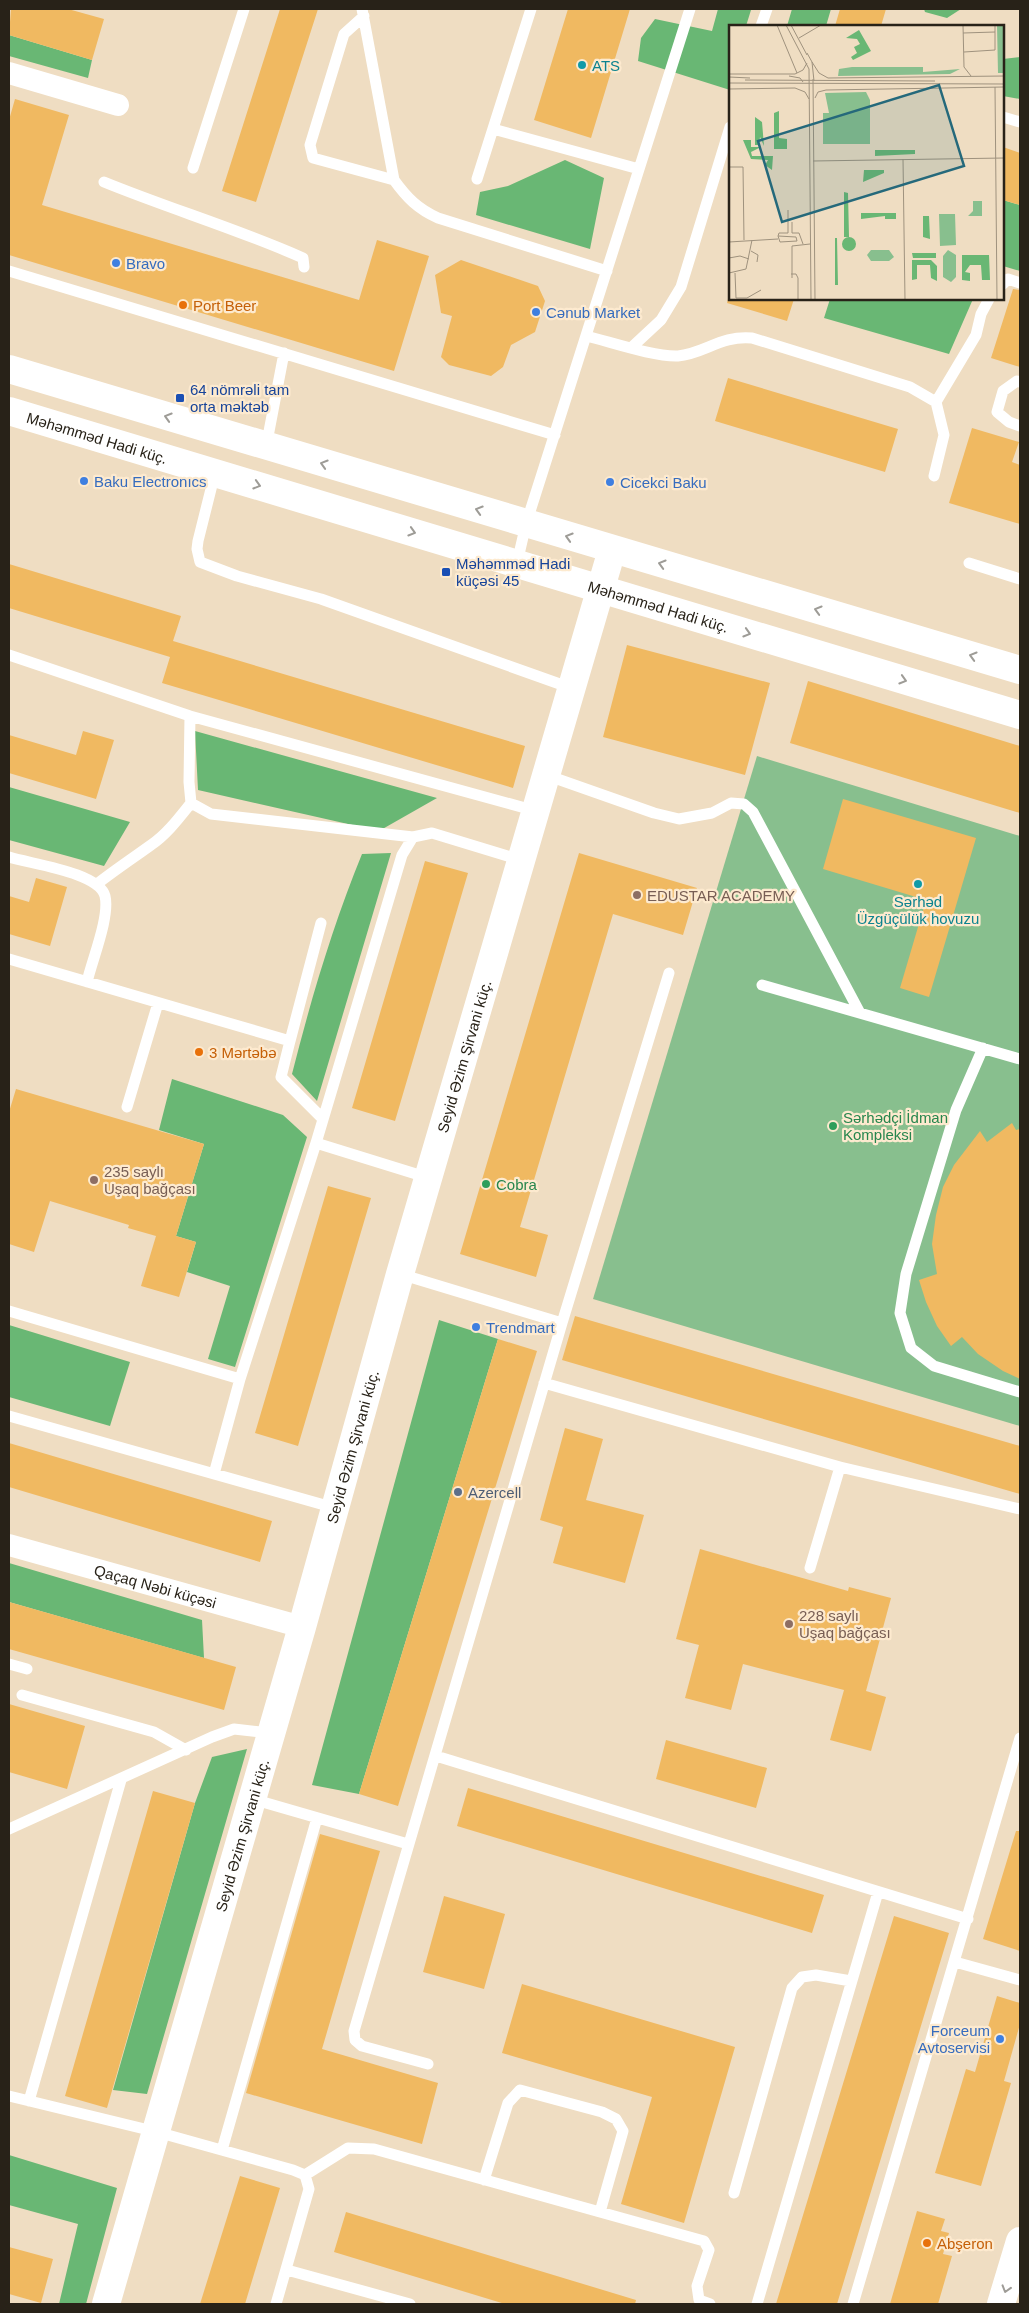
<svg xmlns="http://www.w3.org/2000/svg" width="1029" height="2313" viewBox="0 0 1029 2313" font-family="Arial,sans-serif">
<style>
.green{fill:#88bf8e}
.forest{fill:#69b774}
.building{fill:#f0b961}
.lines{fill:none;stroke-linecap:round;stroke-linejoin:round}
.lane{stroke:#fff;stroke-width:11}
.street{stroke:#fff;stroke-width:22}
.secondary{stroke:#fff;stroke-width:28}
.primary{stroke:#fff;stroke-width:28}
.oneway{stroke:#9e9c97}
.culture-dot{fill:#0f9aa8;stroke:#fdeacf;stroke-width:2}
.shop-dot{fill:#3f7fe0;stroke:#fdeacf;stroke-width:2}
.food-dot{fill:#e8710a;stroke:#fdeacf;stroke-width:2}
.transit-dot{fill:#1a4fb4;stroke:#fdeacf;stroke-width:2}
.education-dot{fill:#8d6e63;stroke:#fdeacf;stroke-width:2}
.leisure-dot{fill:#2e9e5b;stroke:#fdeacf;stroke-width:2}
.service-dot{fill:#5c6f8a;stroke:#fdeacf;stroke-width:2}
.labels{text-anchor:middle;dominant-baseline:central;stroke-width:4.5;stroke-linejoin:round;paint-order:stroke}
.culture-label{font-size:15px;fill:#0d838f;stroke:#fdeacf;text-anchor:start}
.shop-label{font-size:15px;fill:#366cbe;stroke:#fdeacf;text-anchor:start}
.food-label{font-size:15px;fill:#c56008;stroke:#fdeacf;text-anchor:start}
.transit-label{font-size:15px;fill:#164399;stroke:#fdeacf;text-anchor:start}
.street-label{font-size:15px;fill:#282218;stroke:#fdeacf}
.education-label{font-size:15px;fill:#785e54;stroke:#fdeacf;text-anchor:start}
.leisure-label{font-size:15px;fill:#27864d;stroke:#fdeacf;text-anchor:start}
.service-label{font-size:15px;fill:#4e5e75;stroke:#fdeacf;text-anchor:start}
.inset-road{fill:none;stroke:#9f927e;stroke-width:1}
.view{fill:#25697b;fill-opacity:0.15;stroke:#25697b;stroke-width:2.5}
.inset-edge{fill:none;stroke:#282218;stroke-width:2.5}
</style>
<rect width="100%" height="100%" fill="#efddc2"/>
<path class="green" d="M 757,756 L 1020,836 L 1020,1426 L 593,1299 Z"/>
<path class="forest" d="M 718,9 L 751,10 L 746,26 L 730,26 L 730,90 L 638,61 L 641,38 L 655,19 L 712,31 Z
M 792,9 L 831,9 L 826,26 L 787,26 Z
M 924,9 L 961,9 L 947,18 L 925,12 Z
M 9,35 L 92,60 L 88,78 L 9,56 Z
M 1020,57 L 1020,99 L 1003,96 L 1003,59 Z
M 565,160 L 604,178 L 590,249 L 476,215 L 480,192 L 508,186 Z
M 1003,200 L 1020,205 L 1020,271 L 1003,266 Z
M 830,299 L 973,299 L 949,354 L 824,318 Z
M 195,731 L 437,798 L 379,831 L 198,790 Z
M 9,787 L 130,822 L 104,866 L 9,840 Z
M 391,853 L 317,1101 L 292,1074 C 311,999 333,925 362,854 Z
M 172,1079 L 283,1115 L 307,1137 L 235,1367 L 208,1359 L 230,1286 L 187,1272 L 196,1242 L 176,1236 L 204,1144 L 159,1130 Z
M 439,1320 L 498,1339 L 359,1794 L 312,1785 Z
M 9,1325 L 130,1362 L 110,1426 L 9,1397 Z
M 9,1563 L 202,1620 L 204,1658 L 9,1602 Z
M 247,1749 L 147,2094 L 113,2090 L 195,1803 L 212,1757 Z
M 9,2155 L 117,2188 L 86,2304 L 59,2304 L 78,2224 L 9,2205 Z"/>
<path class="building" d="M 11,9 L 68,9 L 104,19 L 92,60 L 9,35 Z
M 280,9 L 318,9 L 256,202 L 222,191 Z
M 568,9 L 630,9 L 591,138 L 534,120 Z
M 840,9 L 886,9 L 881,26 L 835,26 Z
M 15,99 L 69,115 L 42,205 L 359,300 L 377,240 L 429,256 L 394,371 L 9,255 L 9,120 Z
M 1003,147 L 1020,153 L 1020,205 L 1003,200 Z
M 461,260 L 538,286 L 545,301 L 535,332 L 511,345 L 503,367 L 491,376 L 449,365 L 441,357 L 452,316 L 441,313 L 435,275 Z
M 1013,289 L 1020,290 L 1020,367 L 991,358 Z
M 728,299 L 794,299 L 787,321 L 727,303 Z
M 728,378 L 898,429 L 885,472 L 715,421 Z
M 972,428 L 1019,442 L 1012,462 L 1020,465 L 1020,524 L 949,503 Z
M 9,564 L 181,616 L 173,641 L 525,746 L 513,788 L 162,683 L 170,657 L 9,608 Z
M 627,645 L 770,683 L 745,775 L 603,737 Z
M 808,681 L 1020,746 L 1020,813 L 790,743 Z
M 83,731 L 114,740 L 96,799 L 9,773 L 9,735 L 76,755 Z
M 843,799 L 976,838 L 929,997 L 900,988 L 926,900 L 823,869 Z
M 579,853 L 697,888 L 683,935 L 613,914 L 520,1227 L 548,1235 L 536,1277 L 460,1254 Z
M 425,861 L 468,873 L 395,1121 L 352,1108 Z
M 36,878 L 67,887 L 50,946 L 9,934 L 9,896 L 29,902 Z
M 16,1089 L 204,1144 L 176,1236 L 196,1242 L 179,1297 L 141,1286 L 156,1236 L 128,1228 L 129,1225 L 50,1201 L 34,1252 L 9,1244 L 9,1112 Z
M 1012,1123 L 1016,1130 L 1020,1129 L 1020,1379 L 1003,1371 L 978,1354 L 962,1337 L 951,1346 L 937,1326 L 926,1302 L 919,1280 L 937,1274 L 932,1244 L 936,1215 L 943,1187 L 954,1165 L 980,1131 L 987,1142 Z
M 328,1186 L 371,1198 L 298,1446 L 255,1433 Z
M 575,1316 L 1020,1446 L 1020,1494 L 562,1360 Z
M 498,1339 L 537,1351 L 398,1806 L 359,1794 Z
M 565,1428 L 603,1439 L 586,1500 L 644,1515 L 625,1583 L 553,1563 L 563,1527 L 540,1520 Z
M 9,1443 L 272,1521 L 260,1562 L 9,1487 Z
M 700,1549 L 848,1591 L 849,1587 L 891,1598 L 866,1691 L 886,1697 L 871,1751 L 830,1740 L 844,1690 L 743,1664 L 731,1710 L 685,1698 L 699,1645 L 676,1639 Z
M 9,1602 L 236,1667 L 224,1710 L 9,1649 Z
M 9,1704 L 85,1726 L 67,1789 L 9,1772 Z
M 666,1740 L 767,1768 L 756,1808 L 656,1779 Z
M 468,1788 L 824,1895 L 812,1933 L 457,1826 Z
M 153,1791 L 195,1803 L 107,2108 L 65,2096 Z
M 1016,1831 L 1020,1831 L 1020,1951 L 983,1939 Z
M 320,1834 L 380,1851 L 322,2049 L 438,2083 L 422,2144 L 246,2093 Z
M 444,1896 L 505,1914 L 484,1989 L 423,1972 Z
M 894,1916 L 949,1933 L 837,2304 L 776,2304 Z
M 522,1984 L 735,2047 L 684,2223 L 621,2204 L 652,2097 L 502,2053 Z
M 997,1996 L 1020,2003 L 1020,2024 L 1004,2081 L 1011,2083 L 981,2186 L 935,2173 L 966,2069 L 975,2072 Z
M 240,2176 L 280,2188 L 245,2304 L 200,2304 Z
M 917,2211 L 945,2219 L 941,2231 L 949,2233 L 943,2254 L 952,2256 L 938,2304 L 890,2304 Z
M 346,2212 L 636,2300 L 635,2304 L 505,2304 L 334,2252 Z
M 9,2247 L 53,2259 L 41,2303 L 9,2294 Z"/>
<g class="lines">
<path class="lane" d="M 362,9 L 394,180 C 407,198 418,209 438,218 L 607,271
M 364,16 L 344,34 L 310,145 L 313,158 L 394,180
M 761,26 L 767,9
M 1003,117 L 1020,122
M 493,129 L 639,169
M 193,168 L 244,9
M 477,179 L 531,9
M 104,182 C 170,209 238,229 303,258 L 304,267
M 9,271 L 555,435
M 1003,284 L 1008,279 L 1020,283
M 586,336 C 611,342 654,357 678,356 C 704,354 721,335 752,338 L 910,387 L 936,402
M 632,347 L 661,320 L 681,287 L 730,127
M 1020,382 L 1017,381 L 1003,391 L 997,412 L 1009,422 L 1020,426
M 266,447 L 284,353
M 215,473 L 198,541 L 197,549 L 200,562 L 237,576 L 321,599 L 571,688
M 934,476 L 944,435 L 936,402 L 976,335 L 981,314 L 989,299
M 517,563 L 526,524 L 690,9
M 969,563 L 1020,579
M 9,655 L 190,716 L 536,811
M 190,716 L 189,782 L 191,803 L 211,814 L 413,837
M 546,775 L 654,813 L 679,819 L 712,813 L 731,803 L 744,804 L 753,812 L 860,1013
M 9,857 C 30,864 99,872 105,896 C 110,917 92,960 87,982
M 97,884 C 115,870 133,858 151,845 C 167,834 179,818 191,803
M 9,959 L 290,1041 L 281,1077 L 323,1119
M 762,985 L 1020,1059
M 290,1041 L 321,923
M 983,1048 L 956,1110 L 906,1274 L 900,1313 L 911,1348 L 934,1366 L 1020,1392
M 127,1107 L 158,1003
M 316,1143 L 429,1178
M 400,1274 L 562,1323
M 9,1311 L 240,1379
M 544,1383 L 840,1467 L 1020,1509
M 9,1416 L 335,1508
M 214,1474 L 240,1379 L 316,1143 L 402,855 L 413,837 L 432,833 L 521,860
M 810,1568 L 840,1467
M 9,1664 L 27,1669
M 22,1695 L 154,1732 L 186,1750
M 436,1756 L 968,1919
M 252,1799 L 408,1844
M 9,1829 L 212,1737 L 234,1729 L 270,1733
M 955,1962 L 1020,1980
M 428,2064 L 362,2046 L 355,2040 L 354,2031 L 562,1323 L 669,973
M 9,2096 L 157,2132 L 293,2170 L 305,2175 L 309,2189 L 276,2304
M 29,2101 L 121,1780
M 222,2150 L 317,1818
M 305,2175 L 348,2148 L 374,2149 L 704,2241 L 709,2250 L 697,2286 L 699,2300 L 710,2304
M 484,2180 L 508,2103 L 520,2090 L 602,2112 L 616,2119 L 623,2131 L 600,2212
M 734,2193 L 792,1988 L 802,1977 L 816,1975 L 851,1981
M 287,2270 L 410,2304
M 757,2304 L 878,1892
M 853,2304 L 1020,1738"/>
<g class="street">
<path d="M 9,73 L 118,105"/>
<path id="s1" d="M 9,1545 L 302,1627"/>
</g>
<g class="secondary">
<path id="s2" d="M 106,2304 L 302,1627 L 400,1274 L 612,550"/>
<path d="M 1001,2304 L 1020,2241"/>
</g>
<g class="primary">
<path d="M 9,369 L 1020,670"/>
<path id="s3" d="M 9,411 L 1020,715"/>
</g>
</g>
<defs><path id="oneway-chevron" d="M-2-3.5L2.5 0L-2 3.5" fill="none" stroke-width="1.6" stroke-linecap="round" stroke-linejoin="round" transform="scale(1.25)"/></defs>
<g class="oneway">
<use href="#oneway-chevron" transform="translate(168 417) rotate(-163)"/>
<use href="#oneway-chevron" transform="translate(324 464) rotate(-163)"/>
<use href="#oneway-chevron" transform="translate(257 485) rotate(17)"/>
<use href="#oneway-chevron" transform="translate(479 510) rotate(-163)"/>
<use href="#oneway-chevron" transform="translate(412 532) rotate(17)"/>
<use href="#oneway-chevron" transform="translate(569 537) rotate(-163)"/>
<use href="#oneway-chevron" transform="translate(662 564) rotate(-164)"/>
<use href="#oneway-chevron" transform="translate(818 610) rotate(-164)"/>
<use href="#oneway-chevron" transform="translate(747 633) rotate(17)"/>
<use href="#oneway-chevron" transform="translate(973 656) rotate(-164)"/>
<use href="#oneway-chevron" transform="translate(903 680) rotate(17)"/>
<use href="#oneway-chevron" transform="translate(1006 2289) rotate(107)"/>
</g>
<g class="culture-dot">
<circle cx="582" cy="65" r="5"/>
<circle cx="918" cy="884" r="5"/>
</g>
<g class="shop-dot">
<circle cx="116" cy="263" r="5"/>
<circle cx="536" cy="312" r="5"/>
<circle cx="84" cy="481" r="5"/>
<circle cx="610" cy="482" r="5"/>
<circle cx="476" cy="1327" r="5"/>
<circle cx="1000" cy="2039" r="5"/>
</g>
<g class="food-dot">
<circle cx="183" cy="305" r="5"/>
<circle cx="199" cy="1052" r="5"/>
<circle cx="927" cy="2243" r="5"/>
</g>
<g class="transit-dot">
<rect x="175" y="393" width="10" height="10" rx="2.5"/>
<rect x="441" y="567" width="10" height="10" rx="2.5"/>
</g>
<g class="education-dot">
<circle cx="637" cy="895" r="5"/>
<circle cx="94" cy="1180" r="5"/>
<circle cx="789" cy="1624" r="5"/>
</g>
<g class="leisure-dot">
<circle cx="833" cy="1126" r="5"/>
<circle cx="486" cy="1184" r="5"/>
</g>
<circle class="service-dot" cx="458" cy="1492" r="5"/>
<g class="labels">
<g class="culture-label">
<text x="592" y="65">ATS</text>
<text x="918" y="901" text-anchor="middle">Sərhəd<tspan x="918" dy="17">Üzgüçülük hovuzu</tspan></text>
</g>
<g class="shop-label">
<text x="126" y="263">Bravo</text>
<text x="546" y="312">Cənub Market</text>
<text x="94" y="481">Baku Electronıcs</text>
<text x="620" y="482">Cicekci Baku</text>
<text x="486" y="1327">Trendmart</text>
<text x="990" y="2030" text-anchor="end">Forceum<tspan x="990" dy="17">Avtoservisi</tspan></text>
</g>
<g class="food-label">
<text x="193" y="305">Port Beer</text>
<text x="209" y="1052">3 Mərtəbə</text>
<text x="937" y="2243">Abşeron</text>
</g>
<g class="transit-label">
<text x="190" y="389">64 nömrəli tam<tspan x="190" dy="17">orta məktəb</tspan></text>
<text x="456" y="563">Məhəmməd Hadi<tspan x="456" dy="17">küçəsi 45</tspan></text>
</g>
<g class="street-label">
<text stroke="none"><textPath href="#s3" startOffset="92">Məhəmməd Hadi küç.</textPath></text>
<text stroke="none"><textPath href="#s3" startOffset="678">Məhəmməd Hadi küç.</textPath></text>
<text stroke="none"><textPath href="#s2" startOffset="1298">Seyid Əzim Şirvani küç.</textPath></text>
<text stroke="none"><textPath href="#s2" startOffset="892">Seyid Əzim Şirvani küç.</textPath></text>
<text stroke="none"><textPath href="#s1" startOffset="152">Qaçaq Nəbi küçəsi</textPath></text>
<text stroke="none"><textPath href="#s2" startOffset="488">Seyid Əzim Şirvani küç.</textPath></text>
</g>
<g class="education-label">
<text x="647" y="895">EDUSTAR ACADEMY</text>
<text x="104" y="1171">235 saylı<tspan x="104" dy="17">Uşaq bağçası</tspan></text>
<text x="799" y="1615">228 saylı<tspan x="799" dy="17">Uşaq bağçası</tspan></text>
</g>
<g class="leisure-label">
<text x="843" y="1117">Sərhədçi İdman<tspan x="843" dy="17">Kompleksi</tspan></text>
<text x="496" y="1184">Cobra</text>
</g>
<g class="service-label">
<text x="468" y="1492">Azercell</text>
</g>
</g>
<g transform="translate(729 25)">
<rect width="275" height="275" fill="#efddc2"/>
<path d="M 268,0 L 275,0 L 275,48 L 269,48 ZM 123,42 L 194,42 L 194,47 L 231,44 L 221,49 L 109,51 L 110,44 ZM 137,67 L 141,75 L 141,119 L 94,119 L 94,88 L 100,88 L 96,68 ZM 244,176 L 253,176 L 253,191 L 239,191 L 244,186 ZM 210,189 L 226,189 L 227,220 L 211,221 ZM 142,225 L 160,225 L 165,232 L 160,236 L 142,236 L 138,230 ZM 219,225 L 227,230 L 227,252 L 222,257 L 214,252 L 214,231 Z" fill="#88bf8e"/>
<path d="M 130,5 L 142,26 L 124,35 L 122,32 L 128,28 L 125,22 L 131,19 L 128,14 L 117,13 ZM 50,86 L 50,113 L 58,114 L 58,124 L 45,124 L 45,88 ZM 26,92 L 33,97 L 35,121 L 31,112 L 30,120 L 26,120 ZM 14,115 L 22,115 L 22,122 L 32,122 L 22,127 L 23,131 L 44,131 L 43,145 L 36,140 L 39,135 L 22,134 ZM 146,125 L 186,125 L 186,129 L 146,131 ZM 135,145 L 155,145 L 155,148 L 134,157 ZM 115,167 L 119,168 L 120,212 L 115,212 ZM 132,188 L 167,188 L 167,194 L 156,194 L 156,191 L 132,194 ZM 194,191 L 200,191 L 201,214 L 194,212 ZM113 219a7 7 0 1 1 14 0a7 7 0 1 1-14 0ZM 106,213 L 108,213 L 109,260 L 106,260 ZM 183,228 L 207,228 L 207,233 L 184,233 ZM 233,230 L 260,230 L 261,255 L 253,255 L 252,240 L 241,240 L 236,247 L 241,248 L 241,256 L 233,255 ZM 183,235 L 202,235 L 208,241 L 208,256 L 202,253 L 201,240 L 188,240 L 188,254 L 183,255 Z" fill="#69b774"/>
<path class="inset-road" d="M 48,0 L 68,48M 57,0 L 80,44 L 82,275M 62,0 L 78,30M 234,0 L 235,42 L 242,51M 234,8 L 266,7M 70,13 L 92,0M 235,27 L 266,25 L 266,0M 78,28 L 83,37 L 85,56M 83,37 L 90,48 L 99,53 L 275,51M 0,49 L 66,49 L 74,45 L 78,38M 60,51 L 71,53 L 74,57M 0,52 L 21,53M 84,54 L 86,275M 16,55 L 206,56M 0,58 L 275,59M 266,62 L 268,275M 0,64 L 66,63 L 76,67 L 80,74M 86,73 L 89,67 L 97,65 L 275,62M 174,134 L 176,275M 84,136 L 275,133M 0,142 L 14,142 L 15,215M 63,197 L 63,208 L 70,208 L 74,219M 49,211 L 67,212 L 68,216 L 51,217 ZM 49,211 L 50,208 L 59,208 L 59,185M 0,217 L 49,214M 22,226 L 29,230 L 28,237M 0,233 L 11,231 L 20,234M 0,248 L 17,244 L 23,215M 6,248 L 7,273 L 18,273 L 32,265M 62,249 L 67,249 L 69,253 L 69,275M 63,253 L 63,221 L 81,219"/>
<path class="view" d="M 210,60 L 235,141 L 53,197 L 29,116 Z"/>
<rect width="275" height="275" class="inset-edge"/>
</g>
<rect width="1029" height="2313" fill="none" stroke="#282218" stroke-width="20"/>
</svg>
